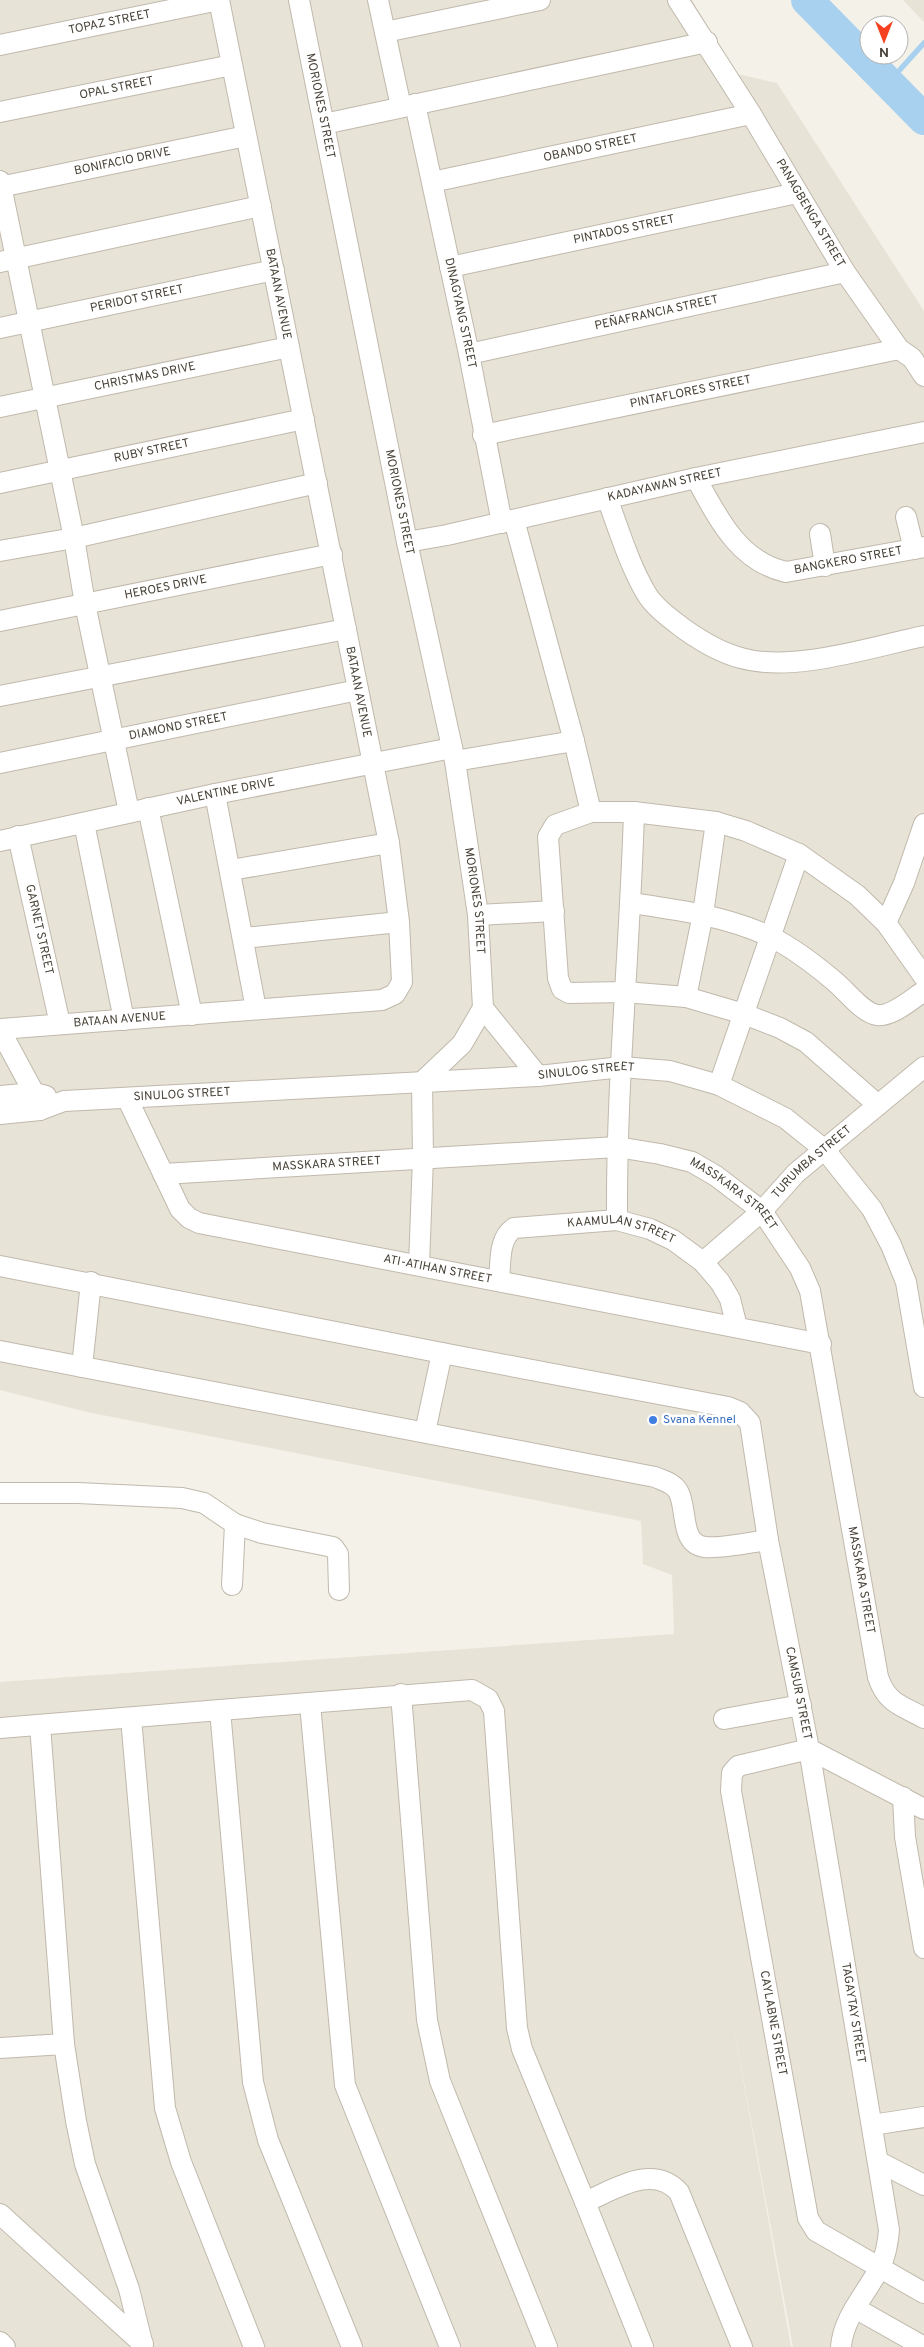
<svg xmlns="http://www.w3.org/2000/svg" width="924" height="2347" viewBox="0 0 924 2347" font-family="Overpass,sans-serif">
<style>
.residential{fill:#e8e3d7}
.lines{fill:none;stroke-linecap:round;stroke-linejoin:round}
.stream{stroke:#a7d1ef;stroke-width:5.5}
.river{stroke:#a7d1ef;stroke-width:32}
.minor-casing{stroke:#c0b9ac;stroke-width:22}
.minor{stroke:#fff;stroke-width:20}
.shop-dot{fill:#3f7fe0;stroke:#fff;stroke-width:2}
.labels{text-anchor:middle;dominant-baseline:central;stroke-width:5;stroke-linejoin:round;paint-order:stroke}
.street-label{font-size:12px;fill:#484238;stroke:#fff}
.shop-label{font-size:12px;fill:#366cbe;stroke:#fff;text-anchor:start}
</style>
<rect width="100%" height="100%" fill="#f4f1e9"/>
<path class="residential" d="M 0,0 L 692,0 L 737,74 L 777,83 L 924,311 L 924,2347 L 793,2347 L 731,2012 L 791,2347 L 0,2347 L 0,1682 L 674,1634 L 672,1575 L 643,1564 L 641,1521 L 87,1412 L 0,1390 Z
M 903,0 L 924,0 L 924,22 Z"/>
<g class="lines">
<path class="stream" d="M 888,83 L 924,43"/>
<path class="river" d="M 807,0 L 924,119"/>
<defs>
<g id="minor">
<path id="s1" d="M 299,0 L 407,542 L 455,761 L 478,915 L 483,1008 L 538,1076"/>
<path d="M 378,0 L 401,107"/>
<path id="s2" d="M 678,0 L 751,114 L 845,272 L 899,349 L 912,358 L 924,376"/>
<path d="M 385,32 L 540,0"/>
<path id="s3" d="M 0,45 L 219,0"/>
<path id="s4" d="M 415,104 L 469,354 L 502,523"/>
<path id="s5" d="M 0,112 L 232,65"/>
<path d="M 324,124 L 707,42"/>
<path d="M 0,181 L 74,538 L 85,604 L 129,812"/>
<path id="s6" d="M 432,182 L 751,114"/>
<path id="s7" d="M 0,187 L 246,136"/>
<path d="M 0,262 L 261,206"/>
<path id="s8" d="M 450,267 L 797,193"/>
<path id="s9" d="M 0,328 L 274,270"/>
<path id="s10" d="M 469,354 L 845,272"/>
<path id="s11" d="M 0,407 L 289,347"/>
<path id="s12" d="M 483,435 L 899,349"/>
<path id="s13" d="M 696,478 C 718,518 738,561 786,572 L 924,547"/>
<path id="s14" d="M 0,483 L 304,419"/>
<path d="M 607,498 C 619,530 629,564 646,593 C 654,607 671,619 684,629 C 701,641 721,653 741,658 C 793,673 871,647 924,636"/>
<path d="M 906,517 L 914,549"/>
<path d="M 514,520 L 574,741 L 591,812"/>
<path d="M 820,534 L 825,566"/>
<path id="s15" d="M 407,542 L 447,535 L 696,478 L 924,432"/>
<path d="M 0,551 L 74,538 L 317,483"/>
<path id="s16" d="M 0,621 L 332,554"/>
<path d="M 0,696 L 346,629"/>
<path d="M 455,761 L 574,741"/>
<path id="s17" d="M 0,763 L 358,690"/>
<path d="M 215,794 L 256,1009"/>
<path d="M 148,808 L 192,1015"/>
<path d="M 84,823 L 124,1020"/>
<path id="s18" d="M 18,836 L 60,1024"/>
<path id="s19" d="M 0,841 L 215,794 L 452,748"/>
<path d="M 231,870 L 389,843"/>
<path d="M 631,903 C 679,910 726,916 771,937 C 793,948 814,964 833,980 C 846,990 861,1012 877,1015 C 892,1017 912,999 924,991"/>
<path d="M 478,915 L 554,911"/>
<path d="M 886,923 L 904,883 L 924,824"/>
<path d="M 244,938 L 399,922"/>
<path d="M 686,997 L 703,914 L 716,822"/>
<path id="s20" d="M 0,1029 L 382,1000 L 395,994 L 402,982 L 399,922 L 389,843 L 219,0"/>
<path d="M 0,1030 L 34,1093 L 40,1110"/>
<path d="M 719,1085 L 799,854"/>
<path d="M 0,1096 L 34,1093 L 46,1096"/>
<path id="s21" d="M 127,1098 L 180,1209 L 189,1218 L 199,1223 L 821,1344"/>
<path d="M 878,1105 L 806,1042 L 780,1028 L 744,1014 L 686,997 L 625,992 L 569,993 L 562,989 L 558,978 L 548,837 L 555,825 L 591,812 L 634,812 L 716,822 L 746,831 L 799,854 L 857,895 L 886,923 L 924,977"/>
<path id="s22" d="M 0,1114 L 40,1110 L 64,1101 L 538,1076 L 622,1067 L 670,1071 L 719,1085 L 785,1118 L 825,1150 L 872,1209 L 891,1245 L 906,1282 L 924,1387"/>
<path id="s23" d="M 163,1174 L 617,1147 L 660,1154 L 692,1162 L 716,1176 L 762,1211 L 800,1268 L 810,1291 L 878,1677 C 887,1704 901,1705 924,1718"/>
<path d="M 617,1220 C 616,1084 630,948 634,812"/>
<path id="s24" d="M 703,1262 L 762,1211 L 796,1173 L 924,1067"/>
<path d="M 419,1265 L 423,1158 L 422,1082 L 462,1044 L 483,1008"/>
<path id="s25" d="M 0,1266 L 442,1353 L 728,1407 L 740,1412 L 750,1423 L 768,1540 L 809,1749 L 924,1809"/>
<path id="s26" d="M 499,1281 C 501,1262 498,1239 514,1228 L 617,1220 L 650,1229 L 673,1240 L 703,1262 L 720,1282 L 730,1299 L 737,1327"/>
<path d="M 0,1351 L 655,1477 C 664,1481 673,1483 678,1491 C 688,1508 679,1544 705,1547 C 720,1549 752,1542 768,1540"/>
<path d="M 82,1367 L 91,1282"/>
<path d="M 425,1432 L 442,1353"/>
<path d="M 0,1493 L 78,1493 L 182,1498 L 204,1503 L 235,1524 L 262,1533 L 333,1547 L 338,1554 L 339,1590"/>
<path d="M 232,1585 L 235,1524"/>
<path d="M 401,1694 L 427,2020 L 440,2081 L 547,2347"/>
<path d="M 310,1704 L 345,2085 L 450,2347"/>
<path d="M 220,1710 L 472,1690 L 488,1699 L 494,1711 L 517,2028 L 522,2049 L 585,2202 C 614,2190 652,2163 679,2192 L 742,2347"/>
<path d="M 131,1718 L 165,2108 L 181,2162 L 254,2347"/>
<path d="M 724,1719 L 801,1705"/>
<path d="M 40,1725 L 64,2044 L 76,2121 L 85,2164 L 129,2289 L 142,2342"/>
<path d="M 0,1728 L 220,1710 L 253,2082 L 268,2140 L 352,2347"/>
<path d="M 903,1797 L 905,1837 L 924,1948"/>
<path d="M 0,2048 L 64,2044"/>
<path d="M 872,2125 L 924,2117"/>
<path d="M 879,2162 L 924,2185"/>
<path d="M 585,2202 L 643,2347"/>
<path d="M 0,2214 L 143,2344"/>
<path d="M 855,2308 L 924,2347"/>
<path d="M 0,2342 L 5,2347"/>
<path id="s27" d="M 841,2347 C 843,2317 867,2293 880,2267 C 886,2255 888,2243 889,2230 L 809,1749 L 738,1766 L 732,1773 L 731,1791 L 808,2218 L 816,2231 L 924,2293"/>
</g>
</defs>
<use href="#minor" class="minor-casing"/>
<use href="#minor" class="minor"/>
</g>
<circle class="shop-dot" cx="653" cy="1420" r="5"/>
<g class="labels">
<g class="street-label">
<text stroke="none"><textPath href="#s3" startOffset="112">TOPAZ STREET</textPath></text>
<text stroke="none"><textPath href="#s5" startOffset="119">OPAL STREET</textPath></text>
<text stroke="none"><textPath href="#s1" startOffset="108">MORIONES STREET</textPath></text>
<text stroke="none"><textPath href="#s6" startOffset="162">OBANDO STREET</textPath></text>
<text stroke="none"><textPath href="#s7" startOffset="125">BONIFACIO DRIVE</textPath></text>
<text stroke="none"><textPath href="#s2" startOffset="251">PANAGBENGA STREET</textPath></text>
<text stroke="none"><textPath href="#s8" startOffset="178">PINTADOS STREET</textPath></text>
<text transform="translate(278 294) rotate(79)">BATAAN AVENUE</text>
<text stroke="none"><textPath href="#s9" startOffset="140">PERIDOT STREET</textPath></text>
<text stroke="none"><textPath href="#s4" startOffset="214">DINAGYANG STREET</textPath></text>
<text stroke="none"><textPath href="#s10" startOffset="192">PEÑAFRANCIA STREET</textPath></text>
<text stroke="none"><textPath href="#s11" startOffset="148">CHRISTMAS DRIVE</textPath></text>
<text stroke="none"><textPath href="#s12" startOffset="212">PINTAFLORES STREET</textPath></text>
<text stroke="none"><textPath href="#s14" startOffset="155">RUBY STREET</textPath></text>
<text stroke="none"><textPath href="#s15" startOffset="264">KADAYAWAN STREET</textPath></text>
<text stroke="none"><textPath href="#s1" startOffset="512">MORIONES STREET</textPath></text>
<text stroke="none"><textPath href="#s13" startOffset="198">BANGKERO STREET</textPath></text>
<text stroke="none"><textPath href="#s16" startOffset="169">HEROES DRIVE</textPath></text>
<text transform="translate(358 692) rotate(79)">BATAAN AVENUE</text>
<text stroke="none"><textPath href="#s17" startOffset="182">DIAMOND STREET</textPath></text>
<text stroke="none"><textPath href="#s19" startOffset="231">VALENTINE DRIVE</textPath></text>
<text stroke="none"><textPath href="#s1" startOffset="918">MORIONES STREET</textPath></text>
<text stroke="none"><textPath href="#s18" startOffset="96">GARNET STREET</textPath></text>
<text stroke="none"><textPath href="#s20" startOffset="120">BATAAN AVENUE</textPath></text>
<text stroke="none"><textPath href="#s22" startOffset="589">SINULOG STREET</textPath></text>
<text stroke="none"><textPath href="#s22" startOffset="184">SINULOG STREET</textPath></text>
<text stroke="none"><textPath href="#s23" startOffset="164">MASSKARA STREET</textPath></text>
<text stroke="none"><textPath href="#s24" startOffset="148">TURUMBA STREET</textPath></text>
<text stroke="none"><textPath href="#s23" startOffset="584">MASSKARA STREET</textPath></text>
<text stroke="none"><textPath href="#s26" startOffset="166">KAAMULAN STREET</textPath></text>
<text stroke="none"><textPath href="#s21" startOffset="390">ATI-ATIHAN STREET</textPath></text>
<text stroke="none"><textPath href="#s23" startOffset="1004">MASSKARA STREET</textPath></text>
<text stroke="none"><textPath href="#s25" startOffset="1044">CAMSUR STREET</textPath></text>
<text transform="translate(853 2013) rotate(81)">TAGAYTAY STREET</text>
<text stroke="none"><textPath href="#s27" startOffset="952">CAYLABNE STREET</textPath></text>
</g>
<g class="shop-label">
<text x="663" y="1420">Svana Kennel</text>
</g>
</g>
<g transform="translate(884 40) rotate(180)"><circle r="24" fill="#ffffff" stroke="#b6b3af"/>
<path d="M0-4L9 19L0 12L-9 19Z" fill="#f5411f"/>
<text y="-8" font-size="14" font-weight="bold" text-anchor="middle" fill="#484238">N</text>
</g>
</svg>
